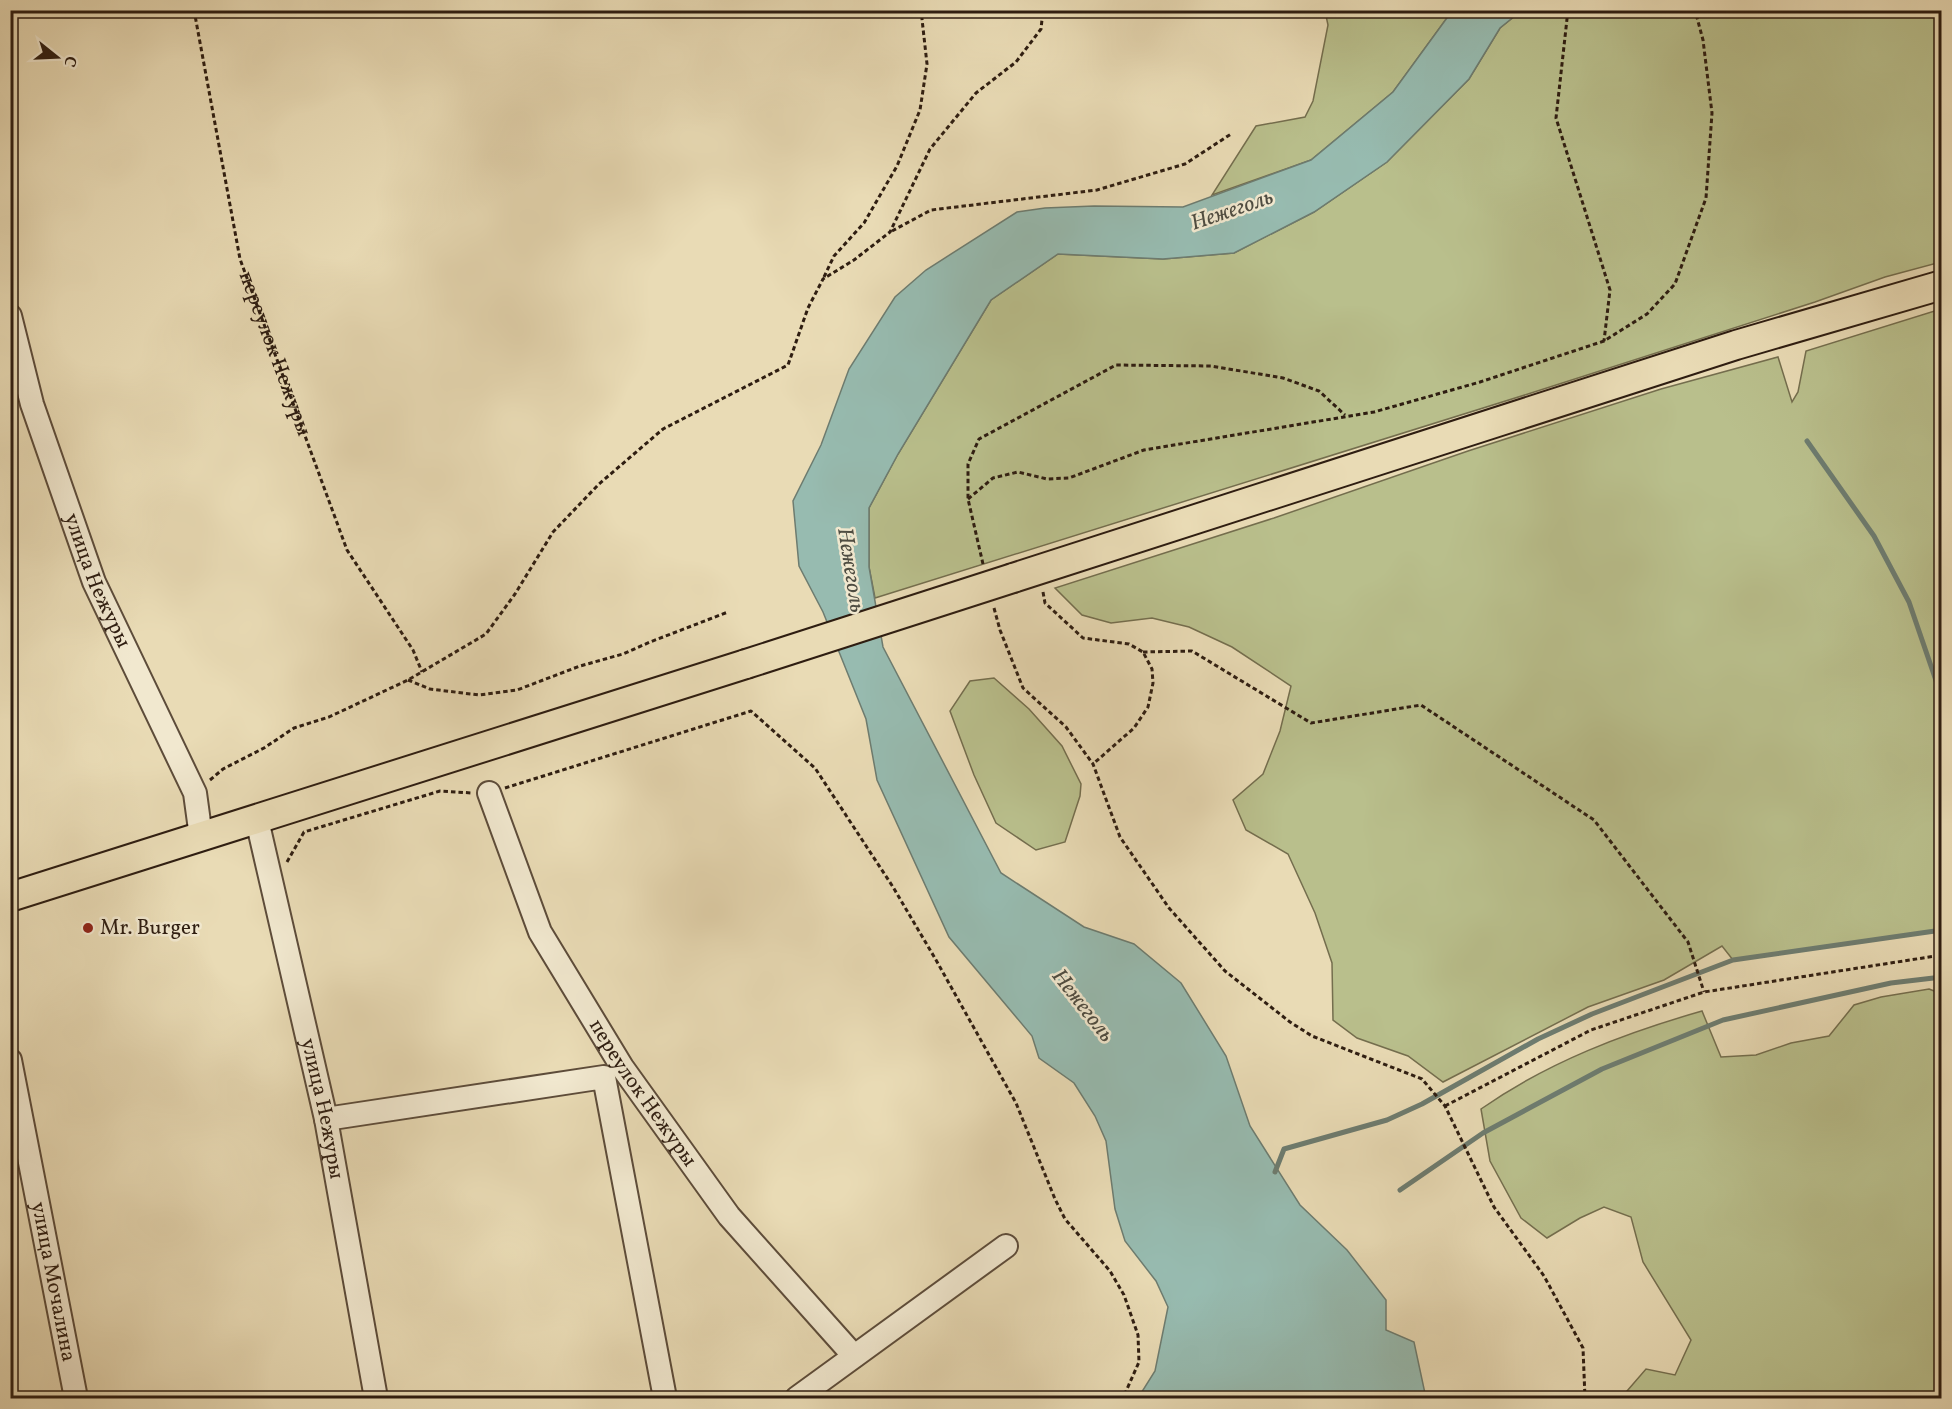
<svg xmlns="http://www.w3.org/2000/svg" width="1952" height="1409" viewBox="0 0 1952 1409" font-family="Vollkorn,serif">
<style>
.green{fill:#b9bf8c;stroke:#746e4e;stroke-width:1.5}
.water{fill:#97bbb0;stroke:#6d7c70;stroke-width:1.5}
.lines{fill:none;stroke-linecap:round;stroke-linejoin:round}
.stream{stroke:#6d7c70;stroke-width:5}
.minor-casing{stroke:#5d4c3a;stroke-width:26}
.major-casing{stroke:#2e1d11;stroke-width:32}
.path{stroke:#2e1d11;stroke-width:3;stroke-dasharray:4.5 3;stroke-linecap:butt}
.minor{stroke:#f1e8cf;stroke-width:22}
.major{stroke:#e9dbb5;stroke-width:28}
.major-bridge-casing{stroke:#2e1d11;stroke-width:32;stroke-linecap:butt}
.major-bridge{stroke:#e9dbb5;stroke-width:28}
.poi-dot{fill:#8f2418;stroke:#f1e8cf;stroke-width:2}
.labels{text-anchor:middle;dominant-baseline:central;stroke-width:5;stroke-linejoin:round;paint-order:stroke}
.street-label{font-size:21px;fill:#2e1d11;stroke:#f1e8cf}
.poi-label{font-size:21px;fill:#2e1d11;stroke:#f1e8cf;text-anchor:start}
.water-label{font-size:22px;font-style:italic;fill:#4e4c41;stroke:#f1e8cf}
</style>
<rect width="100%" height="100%" fill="#e9dbb5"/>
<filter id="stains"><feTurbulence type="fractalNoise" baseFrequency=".00333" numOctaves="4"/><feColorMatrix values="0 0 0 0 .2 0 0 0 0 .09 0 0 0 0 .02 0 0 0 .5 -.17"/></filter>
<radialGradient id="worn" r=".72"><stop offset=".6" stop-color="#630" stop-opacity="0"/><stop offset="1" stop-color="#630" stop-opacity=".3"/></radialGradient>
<path class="green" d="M 1325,11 L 1452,11 L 1393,92 L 1311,160 L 1212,195 L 1256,126 L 1305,117 L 1313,101 L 1328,25 Z
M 1521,11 L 1941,11 L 1941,262 L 1885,277 L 1815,302 L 1528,394 L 875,598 L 869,567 L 869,508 L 898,454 L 991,300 L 1058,254 L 1163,259 L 1234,253 L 1314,212 L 1387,162 L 1469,79 L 1500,28 Z
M 1941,309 L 1941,930 L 1733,960 L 1722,946 L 1664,980 L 1588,1007 L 1443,1082 L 1408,1056 L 1357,1038 L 1333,1020 L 1332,963 L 1315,913 L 1288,854 L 1246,830 L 1233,800 L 1263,774 L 1280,731 L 1291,686 L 1232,647 L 1189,627 L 1152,618 L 1111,623 L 1082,615 L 1055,588 L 1274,518 L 1468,451 L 1661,389 L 1778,357 L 1792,402 L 1798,392 L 1806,351 Z
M 994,678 L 1029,709 L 1062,746 L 1081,784 L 1080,796 L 1065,842 L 1036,850 L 996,823 L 974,775 L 950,711 L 970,681 Z
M 1929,989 L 1942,994 L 1941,1398 L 1628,1398 L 1627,1391 L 1646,1369 L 1675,1375 L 1691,1340 L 1643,1262 L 1631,1217 L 1604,1207 L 1580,1218 L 1547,1238 L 1521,1218 L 1490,1161 L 1481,1109 C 1548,1062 1625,1033 1702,1011 L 1721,1057 L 1756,1055 L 1791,1043 L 1829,1036 L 1854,1005 L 1881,997 Z"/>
<path class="water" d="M 1452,11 L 1521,11 L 1500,28 L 1469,79 L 1387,162 L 1314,212 L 1234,253 L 1163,259 L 1058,254 L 991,300 L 898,454 L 869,508 L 869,567 L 883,647 L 1001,873 L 1084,927 L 1134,944 L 1181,983 L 1226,1056 L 1250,1126 L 1300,1205 L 1347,1250 L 1386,1300 L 1386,1330 L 1414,1342 L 1426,1398 L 1138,1398 L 1155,1371 L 1168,1307 L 1156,1281 L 1125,1241 L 1115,1209 L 1106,1141 L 1095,1116 L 1074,1083 L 1039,1058 L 1032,1036 L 949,937 L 877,780 L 866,719 L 823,612 L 799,566 L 793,501 L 821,445 L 849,369 L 895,297 L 926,270 L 1017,212 L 1045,208 L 1094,206 L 1183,207 L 1311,160 L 1393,92 Z"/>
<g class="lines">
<path class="stream" d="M 1807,441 L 1874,536 L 1909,602 L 1942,698
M 1275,1172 L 1284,1149 L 1387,1120 L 1422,1104 L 1538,1039 L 1592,1014 L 1733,960 L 1942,930
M 1400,1190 L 1483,1133 L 1602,1069 L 1723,1020 L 1891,983 L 1942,977"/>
<defs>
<g id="minor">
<path id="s2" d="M 10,316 L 32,404 L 94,582 L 195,793 L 201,837"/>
<path id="s3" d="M 489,793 L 540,932 L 622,1067 L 729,1216 L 854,1356"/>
<path id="s4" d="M 257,820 L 326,1119 L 376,1398"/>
<path id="s5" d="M 10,1060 L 76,1398"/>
<path d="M 326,1119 L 604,1077 L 665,1398"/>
<path d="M 797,1398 L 1006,1246"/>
</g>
<path id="major" d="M 1013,578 L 1736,345 L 1942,285
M 10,897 L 746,664"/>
</defs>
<use href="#minor" class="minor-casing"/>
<use href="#major" class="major-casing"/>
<g class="path">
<path id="s1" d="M 194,10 L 240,259 L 347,550 L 413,650 L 422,672"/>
<path d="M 1568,10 L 1556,118 L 1610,290 L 1604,341"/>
<path d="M 892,231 L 931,210 L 1097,190 L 1185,164 L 1231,134"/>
<path d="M 824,277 L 834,256 L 864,223 L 897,166 L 920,110 L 927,64 L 921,10"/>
<path d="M 968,499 L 993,478 L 1018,472 L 1047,479 L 1069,478 L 1144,450 L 1374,412 L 1480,382 L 1604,341 L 1647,314 L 1675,284 L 1706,198 L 1712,113 L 1703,40 L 1695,10"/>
<path d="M 983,564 L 968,499 L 968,464 L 979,439 L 1116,365 L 1211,366 L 1283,378 L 1319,391 L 1345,415"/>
<path d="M 1043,592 L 1045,603 L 1083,638 L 1129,644 L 1143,652 L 1152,669 L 1153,683 L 1148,707 L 1134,728 L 1093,764"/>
<path d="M 994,608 L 1000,630 L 1023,688 L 1066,727 L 1093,764 L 1120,837 L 1169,908 L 1225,971 L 1290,1022 L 1312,1036 L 1422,1079 L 1445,1106 L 1494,1207 L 1544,1276 L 1583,1348 L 1585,1398"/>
<path d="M 1143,652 L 1192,651 L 1311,723 L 1421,705 L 1594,820 L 1688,942 L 1704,992"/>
<path d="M 408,680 L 430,689 L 479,695 L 517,690 L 580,666 L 623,654 L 650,642 L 728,612"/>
<path d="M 210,780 L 223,769 L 264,748 L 294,728 L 329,717 L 408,680 L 486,634 L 515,594 L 553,532 L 599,484 L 663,429 L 788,365 L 808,308 L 823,279 L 854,260 L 890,232 L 930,149 L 976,93 L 1016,62 L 1041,29 L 1043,10"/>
<path d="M 505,788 L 751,711 L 815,768 L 893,887 L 936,960 L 1016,1103 L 1055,1199 L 1065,1219 L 1110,1271 L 1124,1295 L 1138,1335 L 1139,1362 L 1123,1398"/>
<path d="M 287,862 L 304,832 L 440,791 L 472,793"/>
<path d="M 1445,1106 L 1591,1030 L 1704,992 L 1942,955"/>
</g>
<use href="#minor" class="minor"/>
<use href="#major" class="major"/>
<defs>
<path id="major-bridge" d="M 746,664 L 1013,578"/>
</defs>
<use href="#major-bridge" class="major-bridge-casing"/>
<use href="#major-bridge" class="major-bridge"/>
</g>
<circle class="poi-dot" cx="88" cy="928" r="6"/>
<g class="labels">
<g class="street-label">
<text stroke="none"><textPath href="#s1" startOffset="354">переулок Нежуры</textPath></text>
<text stroke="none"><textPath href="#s2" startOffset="279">улица Нежуры</textPath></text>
<text stroke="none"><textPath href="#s3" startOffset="339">переулок Нежуры</textPath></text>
<text stroke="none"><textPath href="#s4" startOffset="296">улица Нежуры</textPath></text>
<text stroke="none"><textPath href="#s5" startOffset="226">улица Мочалина</textPath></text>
</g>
<g class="poi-label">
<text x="100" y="928">Mr. Burger</text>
</g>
<g class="water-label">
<text transform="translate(1232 211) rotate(-19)">Нежеголь</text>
<text transform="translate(850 570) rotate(81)">Нежеголь</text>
<text transform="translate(1082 1006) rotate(52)">Нежеголь</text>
</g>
</g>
<rect width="1952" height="1409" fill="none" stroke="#e9dbb5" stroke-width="36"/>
<rect x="12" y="12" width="1928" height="1385" fill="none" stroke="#2e1d11" stroke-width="3"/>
<rect x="18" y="18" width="1916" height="1373" fill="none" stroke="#2e1d11" stroke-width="1.5"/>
<g transform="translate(57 57) rotate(108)" stroke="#f1e8cf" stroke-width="4.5" paint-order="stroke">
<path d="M0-4.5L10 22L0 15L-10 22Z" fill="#2e1d11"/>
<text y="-9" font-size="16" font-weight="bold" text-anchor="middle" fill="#2e1d11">С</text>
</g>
<rect width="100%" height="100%" filter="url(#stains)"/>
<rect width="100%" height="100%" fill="url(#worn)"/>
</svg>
